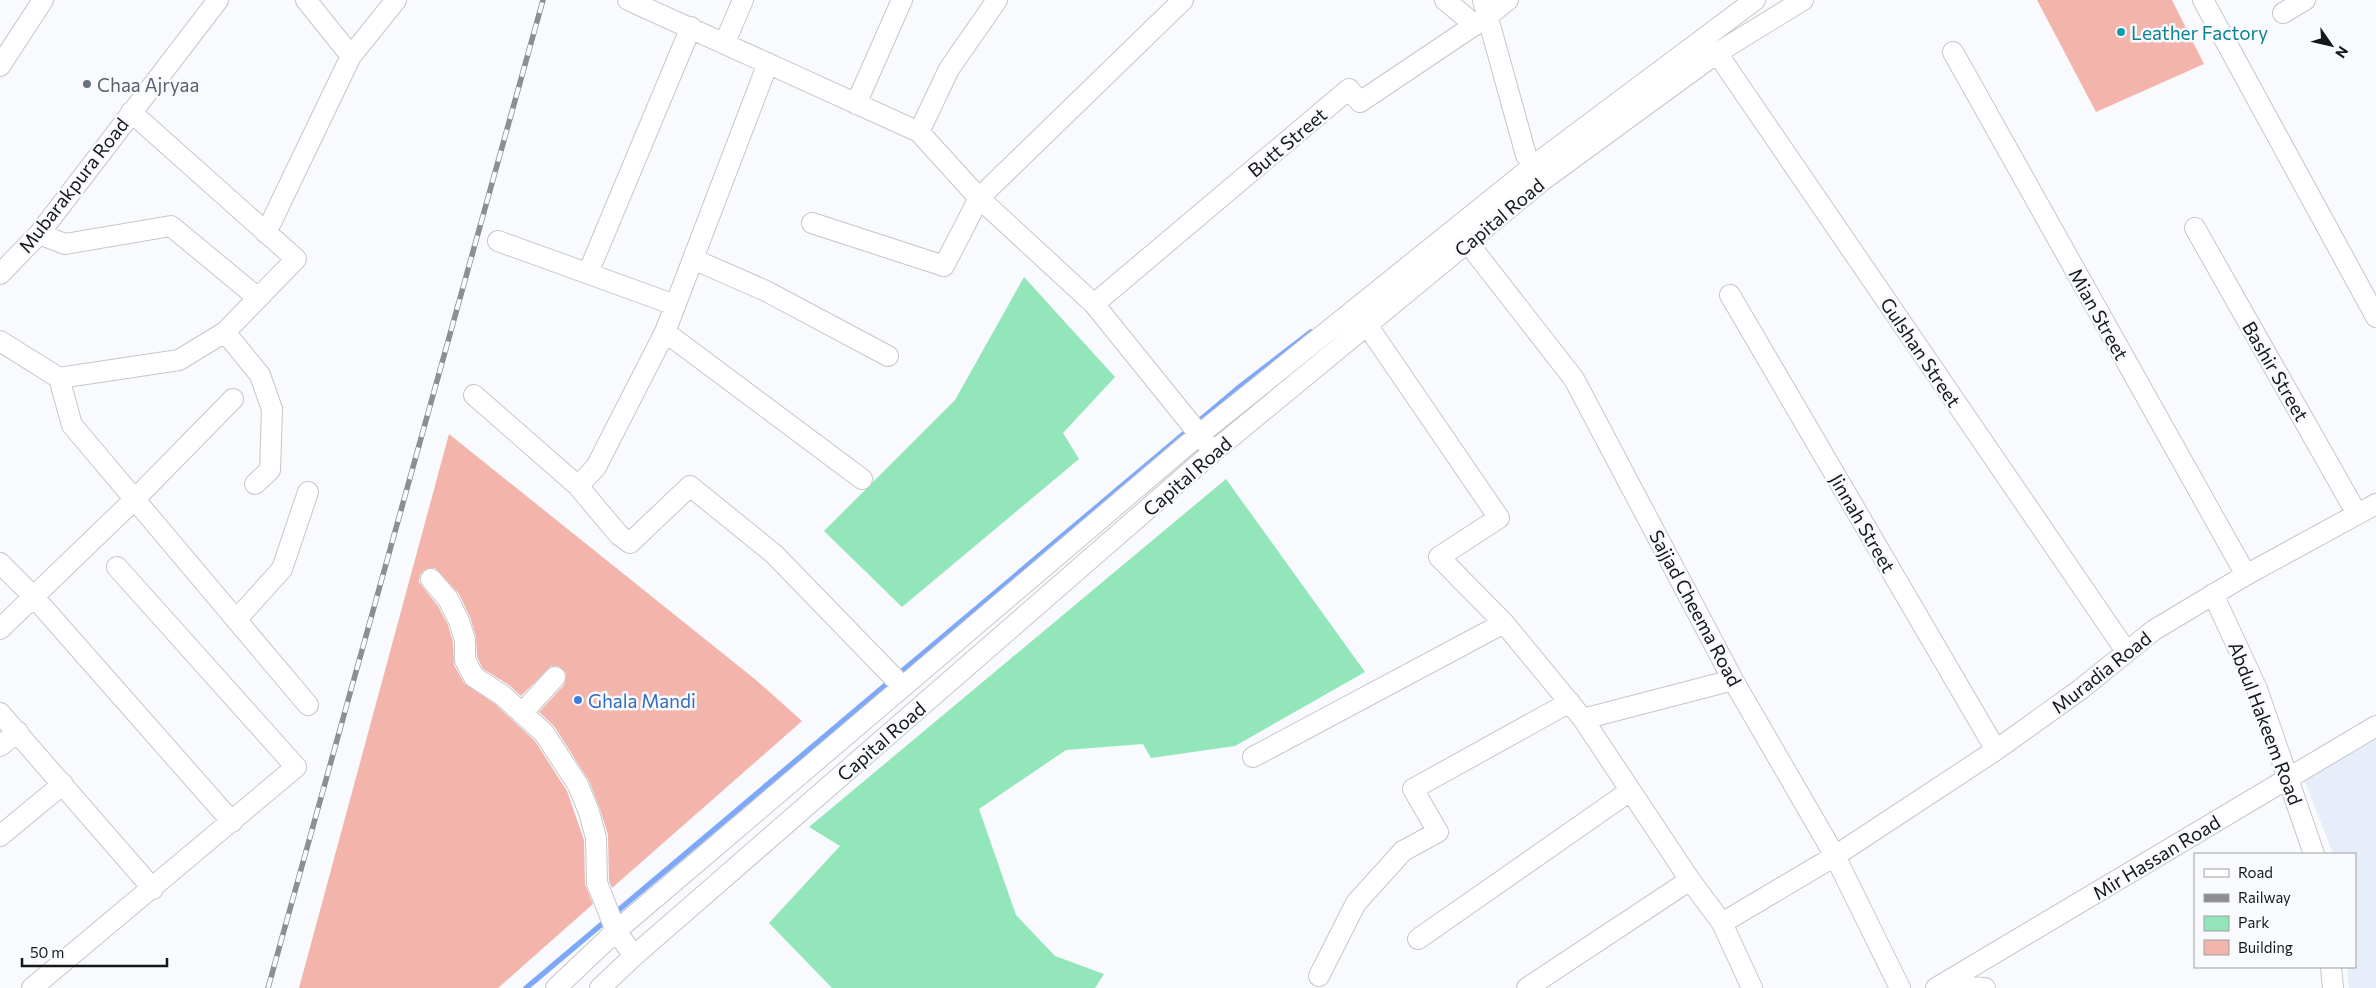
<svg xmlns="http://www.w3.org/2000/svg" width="2376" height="988" viewBox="0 0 2376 988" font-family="Commissioner,sans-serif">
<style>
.built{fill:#e8eef9}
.green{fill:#92e6ba}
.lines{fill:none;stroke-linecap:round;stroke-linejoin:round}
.stream{stroke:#7da8f7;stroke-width:5.5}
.building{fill:#f3b4ac}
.minor-casing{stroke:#c5c7ca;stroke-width:22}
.minor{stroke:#fff;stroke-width:20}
.rail-casing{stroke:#8d8e91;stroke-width:5.5}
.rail{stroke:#f8fafe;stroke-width:4;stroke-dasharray:11;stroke-linecap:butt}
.culture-dot{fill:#0f9aa8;stroke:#f8fafe;stroke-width:2}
.worship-dot{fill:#6b7280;stroke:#f8fafe;stroke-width:2}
.shop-dot{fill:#3f7fe0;stroke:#f8fafe;stroke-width:2}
.labels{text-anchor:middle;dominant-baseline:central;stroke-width:5;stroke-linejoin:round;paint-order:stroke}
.culture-label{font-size:19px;fill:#0d838f;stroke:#f8fafe;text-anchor:start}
.worship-label{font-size:19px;fill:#5b616d;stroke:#f8fafe;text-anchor:start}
.street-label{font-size:19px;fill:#161718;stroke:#f8fafe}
.shop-label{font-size:19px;fill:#366cbe;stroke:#f8fafe;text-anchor:start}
</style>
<rect width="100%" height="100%" fill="#f8fafe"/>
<path class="built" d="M 2376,736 L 2376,988 L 2349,988 L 2347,967 L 2355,967 L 2355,854 L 2333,854 L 2304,779 Z"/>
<path class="green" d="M 1024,277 L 1115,377 L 1063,433 L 1079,459 L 902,607 L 824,531 L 955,400 Z
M 1226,479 L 1365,672 L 1235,746 L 1151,758 L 1143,744 L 1066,750 L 979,809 L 1016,915 L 1055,956 L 1104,974 L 1095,988 L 832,988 L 769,923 L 840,846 L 809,827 Z"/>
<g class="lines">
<path class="stream" d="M 526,988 L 1237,389 L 1311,332"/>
</g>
<path class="building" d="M 2037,0 L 2172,0 L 2204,64 L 2096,112 Z
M 449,434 L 756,680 L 802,721 L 612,888 L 609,881 L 608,835 L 600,809 L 589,781 L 554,726 L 539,712 L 564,685 L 566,673 L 558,666 L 551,666 L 521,696 L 509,685 L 483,669 L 477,657 L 476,637 L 470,617 L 459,594 L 435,568 L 424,570 L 420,575 L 419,582 L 438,606 L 448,625 L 453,642 L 454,665 L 464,683 L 495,704 L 535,741 L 567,791 L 584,840 L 585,884 L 593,904 L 498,988 L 299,988 Z"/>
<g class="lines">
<defs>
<path id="minor" d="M 306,0 L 351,56
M 628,0 L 919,132 L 979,198 L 1094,304 L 1207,444
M 1445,0 L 1475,25
M 1483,0 L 1526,155 L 1540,175
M 2203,0 L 2376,317
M 2283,13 L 2305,0
M 725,42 L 743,0
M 1953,52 L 2246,575
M 1717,53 L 2126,651
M 0,66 L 43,0
M 856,104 L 902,0
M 919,132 L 949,69 L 997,0
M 812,223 L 944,266 L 979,198 L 1183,0
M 2195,228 L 2357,514
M 266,233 L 351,56 L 396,0
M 39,234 L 65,244 L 171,226 L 258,298
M 498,241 L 675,305
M 1468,243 L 1574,379 L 1733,680 L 1835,856 L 1900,988
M 693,259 L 766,291 L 888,356
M 588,273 L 691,27
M 0,274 L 39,234 L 218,0
M 1730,295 L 1996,750
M 1094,304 L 1349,89 L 1360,102 L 1488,16 L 1508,0
M 1367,325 L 1499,518 L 1439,557 L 1504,623 L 1583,719 L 1690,880 L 1722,923 L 1752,988
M 225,332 L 260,375 L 272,409 L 270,470 L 255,484
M 665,332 L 862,479
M 0,341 L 59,378 L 179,360 L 225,332 L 296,259 L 131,112
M 59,378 L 72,425 L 308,705
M 474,395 L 578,486 L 619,535 L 630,543 L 690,486 L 774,554 L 903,687
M 578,486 L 596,467 L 665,332 L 768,63
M 0,563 L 33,596 L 232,822
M 431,579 L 448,599 L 459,621 L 465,640 L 465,660 L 474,677 L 502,695 L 544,733 L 578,785 L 589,812 L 596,838 L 597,883 L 616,931 L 634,956
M 2213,594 L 2257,689 L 2314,854
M 236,620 L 282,569 L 308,492
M 0,629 L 135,499 L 233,399
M 523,712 L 555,677
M 0,713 L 153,889
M 1583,719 L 1733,680
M 0,746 L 18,732
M 1253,757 L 1504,623
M 0,836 L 63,784
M 1722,923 L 1835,856 L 1996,750 L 2081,689 L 2154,630 L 2246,575 L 2376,504
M 1418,939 L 1630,791
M 2331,967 L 2333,988
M 1319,976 L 1356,903 L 1403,851 L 1438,832 L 1413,789 L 1570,702
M 1941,985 L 1985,988
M 32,988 L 296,767 L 117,567
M 556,988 L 616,931 L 1200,434 L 1533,166 L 1755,0
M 600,988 L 634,956 L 1213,452 L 1543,180 L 1717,53 L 1803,0
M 1527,988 L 1690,880
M 1936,988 L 2376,726"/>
</defs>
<use href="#minor" class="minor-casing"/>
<use href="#minor" class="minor"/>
<defs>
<path id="rail" d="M 268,988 L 543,0"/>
</defs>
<use href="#rail" class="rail-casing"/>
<use href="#rail" class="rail"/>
</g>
<circle class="culture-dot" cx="2121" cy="32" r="5"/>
<circle class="worship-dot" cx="87" cy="84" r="5"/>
<circle class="shop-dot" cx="578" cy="700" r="5"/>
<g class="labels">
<g class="culture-label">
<text x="2131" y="32">Leather Factory</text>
</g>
<g class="worship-label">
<text x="97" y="84">Chaa Ajryaa</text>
</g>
<g class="street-label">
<text transform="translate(1287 142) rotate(-40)">Butt Street</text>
<text transform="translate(73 185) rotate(-52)">Mubarakpura Road</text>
<text transform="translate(1499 217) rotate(-40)">Capital Road</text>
<text transform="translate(2099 314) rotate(61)">Mian Street</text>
<text transform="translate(1921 352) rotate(56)">Gulshan Street</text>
<text transform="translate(2276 371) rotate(60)">Bashir Street</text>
<text transform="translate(1187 476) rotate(-41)">Capital Road</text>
<text transform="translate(1863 523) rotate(60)">Jinnah Street</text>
<text transform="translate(1696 608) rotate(62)">Sajjad Cheema Road</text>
<text transform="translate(2101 672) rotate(-38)">Muradia Road</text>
<text transform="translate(2266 723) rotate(69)">Abdul Hakeem Road</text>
<text transform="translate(881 741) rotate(-41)">Capital Road</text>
<text transform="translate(2156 857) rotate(-31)">Mir Hassan Road</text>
</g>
<g class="shop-label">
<text x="588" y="700">Ghala Mandi</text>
</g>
</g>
<rect x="2194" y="853" width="162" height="115" fill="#f8fafe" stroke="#9e9fa2"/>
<rect x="2204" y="869" width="25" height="8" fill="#ffffff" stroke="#9e9fa2"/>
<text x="2238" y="878" font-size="15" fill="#161718">Road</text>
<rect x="2204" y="894" width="25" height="8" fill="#8d8e91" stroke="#9e9fa2"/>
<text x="2238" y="903" font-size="15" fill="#161718">Railway</text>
<rect x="2204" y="916" width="25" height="15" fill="#92e6ba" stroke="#9e9fa2"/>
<text x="2238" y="928" font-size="15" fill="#161718">Park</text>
<rect x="2204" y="940" width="25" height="15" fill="#f3b4ac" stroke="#9e9fa2"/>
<text x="2238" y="953" font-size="15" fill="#161718">Building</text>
<g transform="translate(2331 45) rotate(124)" stroke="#f8fafe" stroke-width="4" paint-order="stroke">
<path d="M0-4L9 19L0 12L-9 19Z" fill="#161718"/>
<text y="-8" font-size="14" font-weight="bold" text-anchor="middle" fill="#161718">N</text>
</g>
<path d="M22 958v8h145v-8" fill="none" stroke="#161718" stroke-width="2.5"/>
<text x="30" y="958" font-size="15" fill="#161718" stroke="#f8fafe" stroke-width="4" paint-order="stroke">50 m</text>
</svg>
